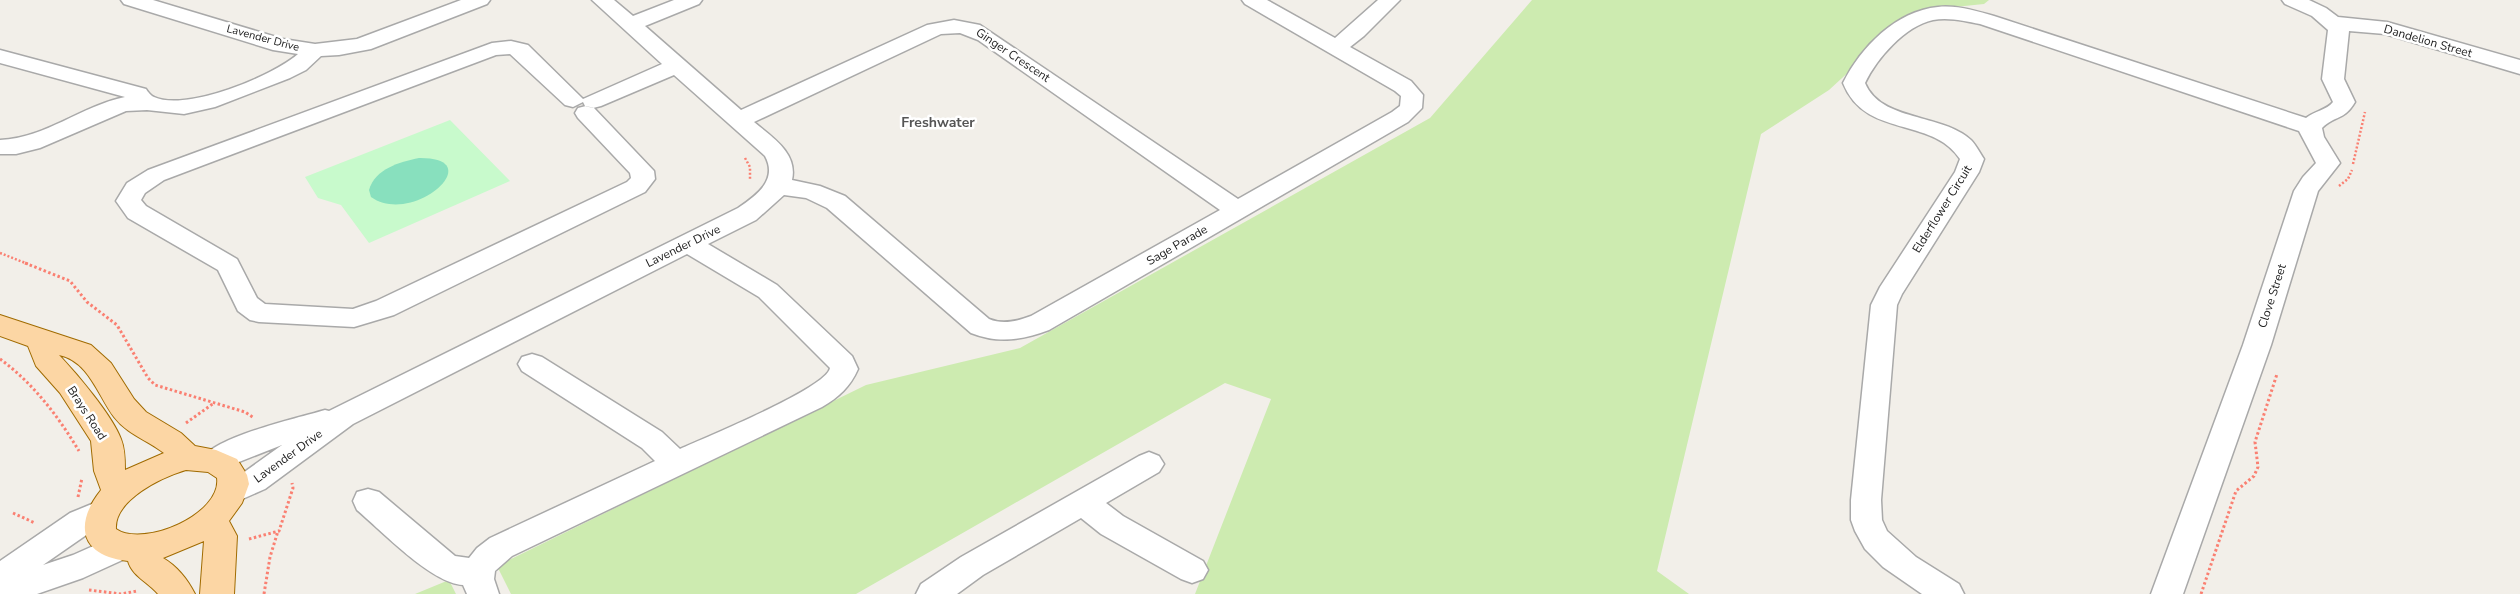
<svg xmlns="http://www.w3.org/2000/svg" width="2520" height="594" viewBox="0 0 2520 594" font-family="'Nunito Sans',sans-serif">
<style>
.grass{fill:#cdebb0}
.park{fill:#c8facc}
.pitch{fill:#88e0be}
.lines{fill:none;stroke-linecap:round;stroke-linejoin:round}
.minor-casing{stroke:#a9a9a9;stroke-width:3}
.major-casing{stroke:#a06b00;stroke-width:2}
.path-far1{stroke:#fa8072;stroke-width:2.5;stroke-dasharray:2 2;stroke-linecap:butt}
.path{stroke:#fa8072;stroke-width:3;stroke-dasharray:2.5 2.5;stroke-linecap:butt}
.minor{fill:#fff;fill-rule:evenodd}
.major{fill:#fcd6a4;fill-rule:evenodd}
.labels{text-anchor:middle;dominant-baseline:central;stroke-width:5;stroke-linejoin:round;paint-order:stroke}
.far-street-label{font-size:11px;fill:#222;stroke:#fff}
.street-label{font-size:12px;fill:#222;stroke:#fff}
.neighbourhood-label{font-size:14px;font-weight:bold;fill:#555;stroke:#fff}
</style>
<rect width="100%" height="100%" fill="#f2efe9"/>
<path class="grass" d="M 1532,0 L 1989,0 L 1984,4 L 1915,11 L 1829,90 L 1761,134 L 1657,571 L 1689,594 L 1195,594 L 1271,399 L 1225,383 L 856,594 L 511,594 L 497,566 L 866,385 L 1020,348 L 1430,118 Z
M 449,580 L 456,594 L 415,594 Z"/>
<path class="park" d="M 450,120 L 510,181 L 369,243 L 341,205 L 318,198 L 305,177 Z"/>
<path class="pitch" d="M 419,158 C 491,157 413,227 371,197 L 369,190 C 375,169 399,162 419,158 Z"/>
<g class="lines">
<defs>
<path id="minor" d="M 121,0 L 153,0 L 283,39 L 315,44 L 357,39 L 461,0 L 490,0 L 487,4 L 371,49 L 339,55 L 321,56 L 306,70 L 290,78 L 215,107 L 184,114 L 147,110 L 126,111 L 40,148 L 16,154 L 0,154 L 0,140 C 46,138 81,106 125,97 L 0,63 L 0,50 L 146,89 C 148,92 151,96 154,97 C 186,112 273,76 298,54 L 273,50 L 124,4 Z
M 592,0 L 614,0 L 633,16 L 674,0 L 702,0 L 699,4 L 645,26 L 741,110 L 927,25 L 954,20 L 980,25 L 1238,199 L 1392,112 L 1400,106 L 1401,96 L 1395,91 L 1245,4 L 1242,0 L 1267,0 L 1335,38 L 1378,0 L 1400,0 L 1364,36 L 1350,47 L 1411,81 L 1423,95 L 1422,108 L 1408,122 L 1049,330 C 1022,340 999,344 971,333 L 827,208 L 806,198 L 784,195 L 756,220 L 708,244 L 777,285 L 852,356 L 858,369 C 850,387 839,397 822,407 L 512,556 L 495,571 L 494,579 L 499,594 L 467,594 L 463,585 C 431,583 382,531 357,510 L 353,501 L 357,492 L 368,489 L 379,492 L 455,556 L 469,558 L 477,548 L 490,538 L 655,461 L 642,448 L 522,371 L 518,364 L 522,357 L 532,354 L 542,357 L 662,432 L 680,449 C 704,438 827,388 830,368 L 759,297 L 687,254 L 353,424 L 265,489 L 231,504 L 220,500 L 216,492 L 220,484 L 243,473 L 282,445 L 216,471 L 206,468 L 201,460 C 213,437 298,418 325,410 L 329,411 L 738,208 C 757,195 778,180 765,156 L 674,75 L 601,106 L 593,108 L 585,106 L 583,102 L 573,107 L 565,105 L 510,54 L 496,55 L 164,180 L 145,193 L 141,200 L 146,206 L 237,259 L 257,298 L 265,304 L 353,309 L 376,301 L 627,182 L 631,178 L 630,173 L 578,118 L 575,113 L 578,108 L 586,106 L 594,108 L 654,171 L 655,179 L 645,192 L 394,315 L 354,327 L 259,322 L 250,320 L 238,311 L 218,270 L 128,218 L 116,201 L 127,183 L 148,170 L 492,43 L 511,41 L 528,45 L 583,99 L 662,64 ZM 960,33 L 978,40 L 1220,210 L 1031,316 C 1018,321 1003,325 989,319 L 845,196 L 820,186 L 792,180 C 798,153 772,137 754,122 L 941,34 Z
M 2282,0 L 2309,0 L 2326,8 L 2338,17 L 2387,22 L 2520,60 L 2520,74 L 2385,34 L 2349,31 L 2344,79 L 2355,102 C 2344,121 2335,115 2322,128 L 2324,137 L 2340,163 L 2318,191 L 2271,345 L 2183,594 L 2151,594 L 2243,345 L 2294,191 L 2303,177 L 2316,163 L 2299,131 L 1980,24 C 1965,21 1948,17 1933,20 C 1905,26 1877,58 1865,83 C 1881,122 1942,113 1971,140 C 1976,145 1980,153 1984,159 L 1979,172 L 1902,294 L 1897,305 L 1881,500 L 1882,520 L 1887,531 L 1916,557 L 1959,584 L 1964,594 L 1922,594 L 1883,567 L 1865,549 L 1855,531 L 1851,520 L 1851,500 L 1871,305 L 1880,287 L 1955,172 L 1960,159 C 1932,116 1865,139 1843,83 C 1861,47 1896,11 1938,7 C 1957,5 1976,11 1994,16 L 2306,118 C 2314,111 2327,110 2333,102 L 2322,79 L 2328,30 L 2312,16 L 2285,4 Z
M 1149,452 L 1159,456 L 1164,464 L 1159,472 L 1106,503 L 1123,516 L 1203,561 L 1208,570 L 1203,579 L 1192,583 L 1181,579 L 1101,534 L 1081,518 L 983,575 L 957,594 L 916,594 L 921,584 L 961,557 L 1139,456 Z
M 104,499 L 115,502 L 119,511 L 115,520 L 92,531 L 43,565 L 73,555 L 118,535 L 129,539 L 134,548 L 129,557 L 83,578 L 37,594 L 0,594 L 0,561 L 70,513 Z"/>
<path id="major" d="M 0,315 L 91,345 L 111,363 L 134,399 L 146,412 L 181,433 L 195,446 L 216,450 L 237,459 L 247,475 L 249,484 L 242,503 L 229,521 L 237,536 L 234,594 L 200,594 L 204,541 L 163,558 C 177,566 188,580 195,594 L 158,594 C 148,582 132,576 128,561 C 81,556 73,525 101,490 L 94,471 L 91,441 L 60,393 L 36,366 L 28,346 L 0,336 ZM 59,355 C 89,361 98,396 114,417 C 127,434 147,440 164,453 L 125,470 C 125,460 125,449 121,439 C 112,415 77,374 59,355 ZM 186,470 L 208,472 L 217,478 C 222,514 144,548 116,529 C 114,500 162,477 186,470 Z"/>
</defs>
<use href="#minor" class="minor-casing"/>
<use href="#major" class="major-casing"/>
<path class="path-far1" d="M 745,158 L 750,167 L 750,180
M 2353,164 L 2365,112
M 2339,186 L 2348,179 L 2352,170
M 0,253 L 28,264"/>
<path class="path" d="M 25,263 L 70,281 L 87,302 L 117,325 L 148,378 L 155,385 L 245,412 L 254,418
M 0,359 C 33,383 58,416 79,451
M 186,423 L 214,403
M 78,497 L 82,478
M 13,513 L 35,523
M 249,539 L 279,531 L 293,488 L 292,483
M 89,590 L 121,594 L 137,591
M 264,594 L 270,557 L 278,531
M 2201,594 L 2236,491 L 2254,476 L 2258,467 L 2255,442 L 2277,374"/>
<use href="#minor" class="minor"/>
<use href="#major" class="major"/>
</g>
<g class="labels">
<g class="far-street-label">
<text transform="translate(263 38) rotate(15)">Lavender Drive</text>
</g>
<g class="street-label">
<text transform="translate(2428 41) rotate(16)">Dandelion Street</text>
<text transform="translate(1013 55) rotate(34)">Ginger Crescent</text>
<text transform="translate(1942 209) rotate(-58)">Elderflower Circuit</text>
<text transform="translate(1177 245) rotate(-30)">Sage Parade</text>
<text transform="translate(683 246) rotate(-26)">Lavender Drive</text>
<text transform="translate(2272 296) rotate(-72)">Clove Street</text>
<text transform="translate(87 413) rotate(57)">Brays Road</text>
<text transform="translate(288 456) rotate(-36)">Lavender Drive</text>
</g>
<g class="neighbourhood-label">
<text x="938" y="122">Freshwater</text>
</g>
</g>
</svg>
